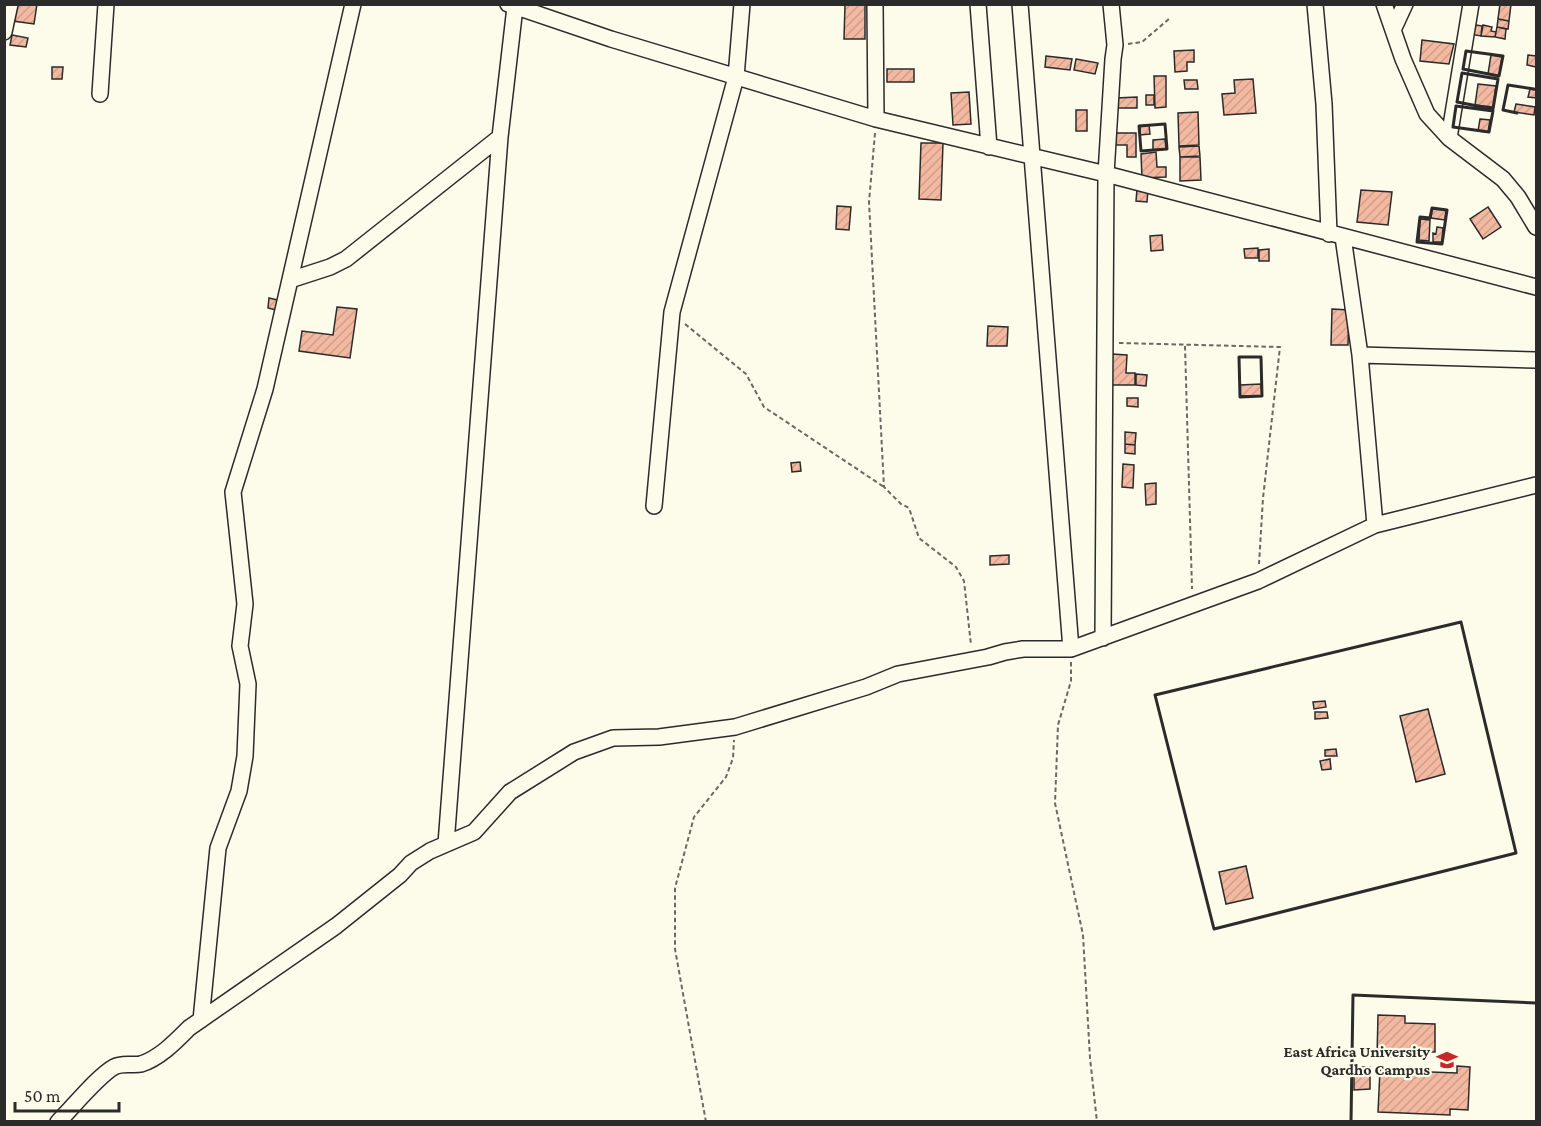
<svg xmlns="http://www.w3.org/2000/svg" width="1541" height="1126" viewBox="0 0 1541 1126" font-family="'Crimson Pro',serif">
<style>
.building{fill:url(#building-hatch);stroke:#2b2b2b;stroke-width:1.5}
.lines{fill:none;stroke-linecap:round;stroke-linejoin:round}
.minor-casing{stroke:#2b2b2b;stroke-width:18}
.path{stroke:#6a6964;stroke-width:2;stroke-dasharray:4.5 3;stroke-linecap:butt}
.minor{stroke:#fdfbea;stroke-width:15}
.wall{stroke:#2b2b2b;stroke-width:3}
.labels{text-anchor:middle;dominant-baseline:central;stroke-width:4.5;stroke-linejoin:round;paint-order:stroke}
.poi-label{font-size:16px;font-weight:bold;fill:#2b2b2b;stroke:#fdfbea;text-anchor:end}
</style>
<defs>
<pattern id="building-hatch" width="6" height="6" patternUnits="userSpaceOnUse" patternTransform="scale(1.5)"><rect width="6" height="6" fill="#f2b8a0"/><path d="M-1 1l2-2M0 6l6-6M5 7l2-2" fill="none" stroke="#d09e8a"/></pattern>
</defs>
<rect width="100%" height="100%" fill="#fdfbea"/>
<path class="building" d="M 16,4 L 37,4 L 34,24 L 13,21 Z
M 845,4 L 865,4 L 865,39 L 844,39 Z
M 1500,4 L 1511,4 L 1509,21 L 1498,19 Z
M 1498,19 L 1509,21 L 1508,29 L 1497,27 Z
M 1471,24 L 1482,26 L 1481,36 L 1469,34 Z
M 1483,25 L 1492,27 L 1491,31 L 1496,32 L 1495,37 L 1481,36 Z
M 1497,27 L 1506,29 L 1505,39 L 1495,37 Z
M 12,35 L 28,38 L 26,47 L 10,45 Z
M 1422,40 L 1454,44 L 1449,64 L 1420,61 Z
M 1194,50 L 1194,62 L 1187,62 L 1187,71 L 1175,72 L 1174,51 Z
M 1491,55 L 1502,57 L 1499,76 L 1488,74 Z
M 1528,55 L 1536,56 L 1536,67 L 1527,65 Z
M 1046,56 L 1072,59 L 1070,70 L 1045,67 Z
M 1076,59 L 1098,63 L 1095,74 L 1074,70 Z
M 52,67 L 63,67 L 62,79 L 52,79 Z
M 887,69 L 914,69 L 914,82 L 887,82 Z
M 1154,76 L 1166,76 L 1166,107 L 1155,108 Z
M 1253,79 L 1256,113 L 1224,115 L 1222,94 L 1235,93 L 1234,80 Z
M 1184,80 L 1197,80 L 1198,89 L 1185,89 Z
M 1478,84 L 1496,86 L 1493,107 L 1475,105 Z
M 1530,89 L 1536,90 L 1536,98 L 1528,97 Z
M 969,92 L 971,124 L 953,125 L 951,93 Z
M 1146,95 L 1154,95 L 1154,105 L 1146,105 Z
M 1137,97 L 1137,108 L 1116,108 L 1116,98 Z
M 1516,104 L 1535,107 L 1534,115 L 1514,112 Z
M 1076,110 L 1087,110 L 1087,131 L 1076,131 Z
M 1198,112 L 1199,145 L 1179,146 L 1178,113 Z
M 1480,119 L 1490,120 L 1488,132 L 1478,131 Z
M 1149,125 L 1150,134 L 1140,135 L 1140,126 Z
M 1113,133 L 1136,133 L 1136,157 L 1127,157 L 1127,145 L 1113,145 Z
M 1165,139 L 1166,149 L 1153,150 L 1153,140 Z
M 921,143 L 943,143 L 941,200 L 919,199 Z
M 1199,146 L 1200,156 L 1180,157 L 1179,147 Z
M 1156,152 L 1157,167 L 1166,167 L 1166,177 L 1142,178 L 1141,154 Z
M 1180,157 L 1200,157 L 1201,180 L 1180,181 Z
M 1137,189 L 1148,190 L 1147,202 L 1136,201 Z
M 1361,190 L 1392,192 L 1388,225 L 1357,222 Z
M 837,206 L 851,207 L 849,230 L 836,229 Z
M 1488,207 L 1501,227 L 1483,239 L 1470,219 Z
M 1432,209 L 1446,210 L 1445,220 L 1431,218 Z
M 1420,219 L 1430,220 L 1429,241 L 1419,240 Z
M 1437,227 L 1443,228 L 1442,242 L 1433,242 L 1433,233 L 1436,234 Z
M 1162,235 L 1163,250 L 1151,251 L 1150,236 Z
M 1258,248 L 1258,258 L 1245,258 L 1244,249 Z
M 1269,249 L 1269,261 L 1259,261 L 1259,250 Z
M 269,298 L 278,300 L 276,310 L 268,308 Z
M 337,307 L 357,309 L 350,358 L 299,351 L 302,331 L 333,335 Z
M 1332,309 L 1349,310 L 1348,345 L 1331,345 Z
M 988,326 L 1008,327 L 1007,346 L 987,346 Z
M 1112,354 L 1127,355 L 1126,373 L 1135,373 L 1135,385 L 1111,385 Z
M 1136,374 L 1147,375 L 1146,386 L 1136,385 Z
M 1261,384 L 1262,396 L 1240,396 L 1240,385 Z
M 1127,398 L 1138,398 L 1138,407 L 1127,406 Z
M 1125,432 L 1136,433 L 1135,445 L 1125,444 Z
M 1125,444 L 1135,445 L 1135,454 L 1125,453 Z
M 800,462 L 801,471 L 792,472 L 791,463 Z
M 1123,464 L 1134,465 L 1133,488 L 1122,487 Z
M 1156,483 L 1156,504 L 1146,505 L 1145,484 Z
M 1009,555 L 1009,564 L 990,565 L 990,556 Z
M 1325,701 L 1326,707 L 1314,709 L 1313,702 Z
M 1428,709 L 1445,774 L 1416,782 L 1400,716 Z
M 1315,712 L 1327,712 L 1328,718 L 1315,719 Z
M 1336,749 L 1337,756 L 1325,756 L 1325,750 Z
M 1330,759 L 1331,769 L 1322,770 L 1320,761 Z
M 1246,866 L 1253,898 L 1226,904 L 1219,872 Z
M 1378,1015 L 1405,1016 L 1405,1023 L 1435,1024 L 1435,1052 L 1401,1051 L 1401,1057 L 1377,1056 Z
M 1457,1066 L 1470,1067 L 1468,1110 L 1450,1109 L 1450,1115 L 1378,1112 L 1380,1070 L 1457,1073 Z
M 1354,1067 L 1370,1067 L 1370,1089 L 1354,1090 Z"/>
<g class="lines">
<defs>
<path id="minor" d="M 508,4 L 611,39 L 876,119 L 1106,174 L 1536,287
M 875,4 L 876,119
M 978,4 L 989,147
M 1020,4 L 1071,649
M 1315,4 L 1324,104 L 1329,234
M 1384,4 L 1403,59 L 1427,114 L 1449,138 L 1503,179 L 1518,197 L 1536,227
M 1393,30 L 1405,4
M 4,32 L 10,4
M 100,94 L 106,4
M 1449,138 L 1471,4
M 1343,237 L 1360,355 L 1375,525
M 290,280 L 330,267 L 346,259 L 500,137 L 515,7
M 1360,355 L 1536,360
M 654,506 L 672,312 L 736,77 L 742,4
M 1103,638 L 1106,174 L 1113,59 L 1115,45 L 1111,4
M 446,844 L 500,137
M 201,1020 L 218,848 L 239,791 L 245,756 L 248,684 L 240,646 L 245,604 L 233,492 L 265,389 L 353,4
M 58,1122 C 73,1107 98,1076 114,1067 C 123,1062 133,1066 141,1064 C 160,1058 176,1041 189,1028 L 336,926 L 400,875 L 411,863 L 430,851 L 474,832 L 510,792 L 574,752 L 613,738 L 659,737 L 735,727 L 866,687 L 898,674 L 988,657 L 1005,652 L 1023,649 L 1071,649 L 1258,581 L 1375,525 L 1536,485"/>
</defs>
<use href="#minor" class="minor-casing"/>
<path class="path" d="M 1128,44 L 1142,42 L 1170,18
M 875,133 L 869,202 L 884,487 L 901,504 L 909,508 L 919,538 L 956,567 L 964,581 L 971,645
M 685,324 L 746,374 L 764,407 L 884,487
M 1119,343 L 1280,347 L 1263,498 L 1259,564
M 1185,346 L 1192,589
M 1071,662 L 1071,681 L 1058,725 L 1055,803 L 1083,935 L 1090,1058 L 1097,1122
M 706,1122 L 675,949 L 675,888 L 694,817 L 726,777 L 733,758 L 734,740"/>
<use href="#minor" class="minor"/>
<path class="wall" d="M 1466,51 L 1503,56 L 1499,76 L 1463,69 Z
M 1462,73 L 1498,79 L 1493,109 L 1457,102 Z
M 1456,106 L 1493,111 L 1489,132 L 1453,127 Z
M 1517,113 L 1503,110 L 1508,85 L 1534,89
M 1165,124 L 1167,149 L 1141,151 L 1139,126 Z
M 1432,208 L 1447,210 L 1442,244 L 1417,242 L 1420,217 L 1430,218 Z
M 1239,357 L 1261,357 L 1262,396 L 1240,397 Z
M 1461,622 L 1516,853 L 1214,929 L 1155,695 Z
M 1351,1122 L 1353,995 L 1536,1003"/>
</g>
<defs>
<symbol id="university-bare" viewBox="-9 -9 18 18"><path d="M0-5L7-2L0 1L-7-2ZM-4 1L0 2.5L4 1V4Q0 6-4 4Z" fill="#c62828" stroke="#fdfbea" stroke-width="2.5" paint-order="stroke"/></symbol>
</defs>
<g fill-rule="evenodd">
<use href="#university-bare" x="1432" y="1045" width="30" height="30"/>
</g>
<g class="labels">
<g class="poi-label">
<text x="1430" y="1051">East Africa University<tspan x="1430" dy="18">Qardho Campus</tspan></text>
</g>
</g>
<rect width="1541" height="1126" fill="none" stroke="#2b2b2b" stroke-width="12"/>
<path d="M15 1102v9h104v-9" fill="none" stroke="#2b2b2b" stroke-width="3"/>
<text x="24" y="1102" font-size="18" fill="#2b2b2b" stroke="#fdfbea" stroke-width="4.5" paint-order="stroke">50 m</text>
</svg>
